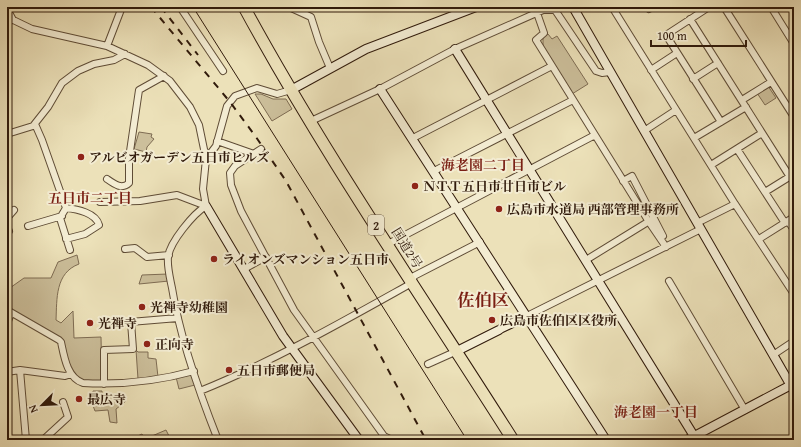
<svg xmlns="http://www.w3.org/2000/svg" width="801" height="447" viewBox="0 0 801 447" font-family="'Gentium Book Plus','Noto Serif JP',serif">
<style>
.green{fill:#ccbf9b;stroke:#7e6c53}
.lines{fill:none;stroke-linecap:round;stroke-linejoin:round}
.street-casing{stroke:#5f4c36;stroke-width:8}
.secondary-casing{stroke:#301a0b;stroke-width:10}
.highway-casing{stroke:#301a0b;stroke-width:13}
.street{stroke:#f3ecd2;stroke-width:6}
.secondary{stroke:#f3ecd2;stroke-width:8}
.highway{stroke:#ece1b9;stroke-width:11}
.tram{stroke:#301a0b;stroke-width:1}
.rail{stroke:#301a0b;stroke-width:2;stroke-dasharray:7 7;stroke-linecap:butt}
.poi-dot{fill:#8f2418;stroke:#f3ecd2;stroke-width:1.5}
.labels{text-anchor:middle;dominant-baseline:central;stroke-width:4;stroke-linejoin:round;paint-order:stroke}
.shield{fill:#f3ecd2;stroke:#6a5947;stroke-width:1}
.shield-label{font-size:12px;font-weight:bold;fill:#301a0b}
.poi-label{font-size:13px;font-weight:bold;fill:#301a0b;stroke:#f3ecd2;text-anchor:start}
.street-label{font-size:13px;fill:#301a0b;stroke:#f3ecd2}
.neighbourhood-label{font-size:14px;font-weight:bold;fill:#7a1f14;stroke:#f3ecd2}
.district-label{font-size:17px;font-weight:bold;fill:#7a1f14;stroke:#f3ecd2}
</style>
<rect width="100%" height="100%" fill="#ece1b9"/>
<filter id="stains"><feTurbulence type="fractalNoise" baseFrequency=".005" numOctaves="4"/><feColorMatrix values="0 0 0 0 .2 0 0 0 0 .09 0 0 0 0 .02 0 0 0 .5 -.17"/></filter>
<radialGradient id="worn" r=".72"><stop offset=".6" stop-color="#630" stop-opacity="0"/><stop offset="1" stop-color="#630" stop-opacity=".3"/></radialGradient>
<path class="green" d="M 548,34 L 552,39 L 557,36 L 588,84 L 572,94 L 543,47 L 543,37 Z
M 768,86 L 776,98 L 765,105 L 757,93 Z
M 255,94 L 261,94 L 273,99 L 286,99 L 292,109 L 272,121 Z
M 139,132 L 152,134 L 151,137 L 154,139 L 147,147 L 146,152 L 134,149 Z
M 77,255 L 79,264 C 55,273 57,299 56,320 L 61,323 L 73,311 L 74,338 L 101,337 L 102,382 C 96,382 88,384 83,382 C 69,377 66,354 63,342 L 7,307 L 7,290 L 24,278 L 51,278 L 58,262 Z
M 168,274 L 169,281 L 139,284 L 142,275 Z
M 136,350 L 138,352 L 148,352 L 148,358 L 156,359 L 158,377 L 138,379 Z
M 191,374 L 195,385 L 179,389 L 176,377 Z
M 93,391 L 102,391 L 102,397 L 125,395 L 125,402 L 116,409 L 117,423 L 110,422 L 108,410 L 95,411 L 92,403 Z
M 166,430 L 169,436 L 165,438 L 166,440 L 131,439 L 142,434 L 145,439 Z"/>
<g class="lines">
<defs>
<path id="street" d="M 180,7 L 223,71
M 289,7 L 311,17 L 319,42 L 330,68
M 612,7 L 735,204 L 794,294
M 709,7 L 666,35 L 721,122
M 724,7 L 794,117
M 771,7 L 794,44
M 7,9 L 13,20
M 649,9 L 653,7
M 537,13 L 544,33 L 536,40 L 595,135
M 7,17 L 32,29 L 107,46 L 148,65 L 170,81 L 190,107 L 199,125 L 206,159 L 203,189 L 206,206
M 690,19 L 790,177
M 107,46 L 122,7
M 651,70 L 677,53
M 693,79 L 718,63
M 742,100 L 771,82
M 311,121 L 380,89 L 455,49 L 543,10 L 555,10 L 596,71 L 602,73 L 610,72
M 35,124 L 42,140 L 66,208 L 60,218 L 70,250
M 644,131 L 676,110
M 7,134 L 33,126 L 48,107 L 62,83 L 78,71 L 94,64 L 114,60 L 125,54
M 413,138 L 552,66
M 694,138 L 746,107
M 217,141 L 254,154
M 261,149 L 235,166 L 230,173 L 231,185 L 241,211 L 294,310 L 384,436 L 392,440
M 737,149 L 785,223
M 206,159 L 216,146 L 227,106 L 235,96 L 257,88 L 277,94 L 291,90
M 711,165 L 762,133
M 434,171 L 573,100
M 107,179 C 114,184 122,190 129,183 L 129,158 L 139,90 L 164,76
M 623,181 L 632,176 L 663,236
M 765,192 L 794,174
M 100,202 L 140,201 L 177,195 L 206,206
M 206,206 C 193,214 170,242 168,257 C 167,267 170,278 172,288 C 180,339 199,392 218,440
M 66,208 C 77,209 96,213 99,225 L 85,234 L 66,239
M 7,218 L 14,210
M 788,221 L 794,230
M 697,223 L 735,204
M 28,226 L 62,216
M 7,227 L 9,231
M 759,239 L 794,217
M 388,244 L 595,135 L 649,222 L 666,247
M 125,249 L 135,248 L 147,257 L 169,255
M 586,260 L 651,220
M 244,269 L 266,257
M 669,281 L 745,410
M 7,310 L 59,340 L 61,342 C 64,356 67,378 83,383 C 119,385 158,381 194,371
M 527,316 L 701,229
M 130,322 L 178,318
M 7,324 L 11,313
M 773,355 L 794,341
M 428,364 L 457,351
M 20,370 L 26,440
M 7,372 L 20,370 L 65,376 L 71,374
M 104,384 L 104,350 L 133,349 L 131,322
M 200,391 C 274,361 342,322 412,283 L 414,276 L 480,242
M 43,440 L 68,417 L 63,402"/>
<path id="secondary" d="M 573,7 L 794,391
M 455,49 L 694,436
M 380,89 L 606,440
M 291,90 L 366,49 L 476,7
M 206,206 L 283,336 L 359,440
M 502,328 L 527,316
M 457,351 L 499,330
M 687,440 L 791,385"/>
<path id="highway" d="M 244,7 C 325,156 422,296 513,440"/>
</defs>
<use href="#street" class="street-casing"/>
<use href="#secondary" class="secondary-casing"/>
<use href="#highway" class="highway-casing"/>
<use href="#street" class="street"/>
<use href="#secondary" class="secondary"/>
<use href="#highway" class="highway"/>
<path class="tram" d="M 193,7 L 467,440"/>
<path class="rail" d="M 151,7 L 230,102 L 256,137 L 286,181 L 426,440
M 161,7 L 198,55"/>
</g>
<g class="poi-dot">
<circle cx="81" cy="157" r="4"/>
<circle cx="415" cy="186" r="4"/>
<circle cx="499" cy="209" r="4"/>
<circle cx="214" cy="259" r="4"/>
<circle cx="142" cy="307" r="4"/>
<circle cx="492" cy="320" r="4"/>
<circle cx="90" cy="323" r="4"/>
<circle cx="147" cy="344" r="4"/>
<circle cx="229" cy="370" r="4"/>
<circle cx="79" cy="399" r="4"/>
</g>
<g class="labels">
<rect class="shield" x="368" y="215" width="16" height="20" rx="3"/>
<g class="shield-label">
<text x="376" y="225">2</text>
</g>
<g class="poi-label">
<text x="89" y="157">アルビオガーデン五日市ヒルズ</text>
<text x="423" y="186">ＮＴＴ五日市廿日市ビル</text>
<text x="507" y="209">広島市水道局 西部管理事務所</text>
<text x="222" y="259">ライオンズマンション五日市</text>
<text x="150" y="307">光禅寺幼稚園</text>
<text x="500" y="320">広島市佐伯区区役所</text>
<text x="98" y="323">光禅寺</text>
<text x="155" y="344">正向寺</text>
<text x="237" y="370">五日市郵便局</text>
<text x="87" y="399">最広寺</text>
</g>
<g class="street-label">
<text transform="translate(407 248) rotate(58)">国道2号</text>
</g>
<g class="neighbourhood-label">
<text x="483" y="165">海老園二丁目</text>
<text x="90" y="198">五日市二丁目</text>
<text x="656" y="412">海老園一丁目</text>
</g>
<g class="district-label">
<text x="483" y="299">佐伯区</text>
</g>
</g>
<rect width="801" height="447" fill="none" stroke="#ece1b9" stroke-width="24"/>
<rect x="8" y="8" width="785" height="431" fill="none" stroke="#301a0b" stroke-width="2"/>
<rect x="12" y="12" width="777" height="423" fill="none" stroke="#301a0b"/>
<g transform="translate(42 405) rotate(246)" stroke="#f3ecd2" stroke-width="3" paint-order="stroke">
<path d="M0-3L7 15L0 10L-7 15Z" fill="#301a0b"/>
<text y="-6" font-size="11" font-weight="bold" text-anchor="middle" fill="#301a0b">N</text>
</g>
<path d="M651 40v6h95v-6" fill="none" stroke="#301a0b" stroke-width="2"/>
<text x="657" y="40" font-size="12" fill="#301a0b" stroke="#f3ecd2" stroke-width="3" paint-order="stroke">100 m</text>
<rect width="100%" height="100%" filter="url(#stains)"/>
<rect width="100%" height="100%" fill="url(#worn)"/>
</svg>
